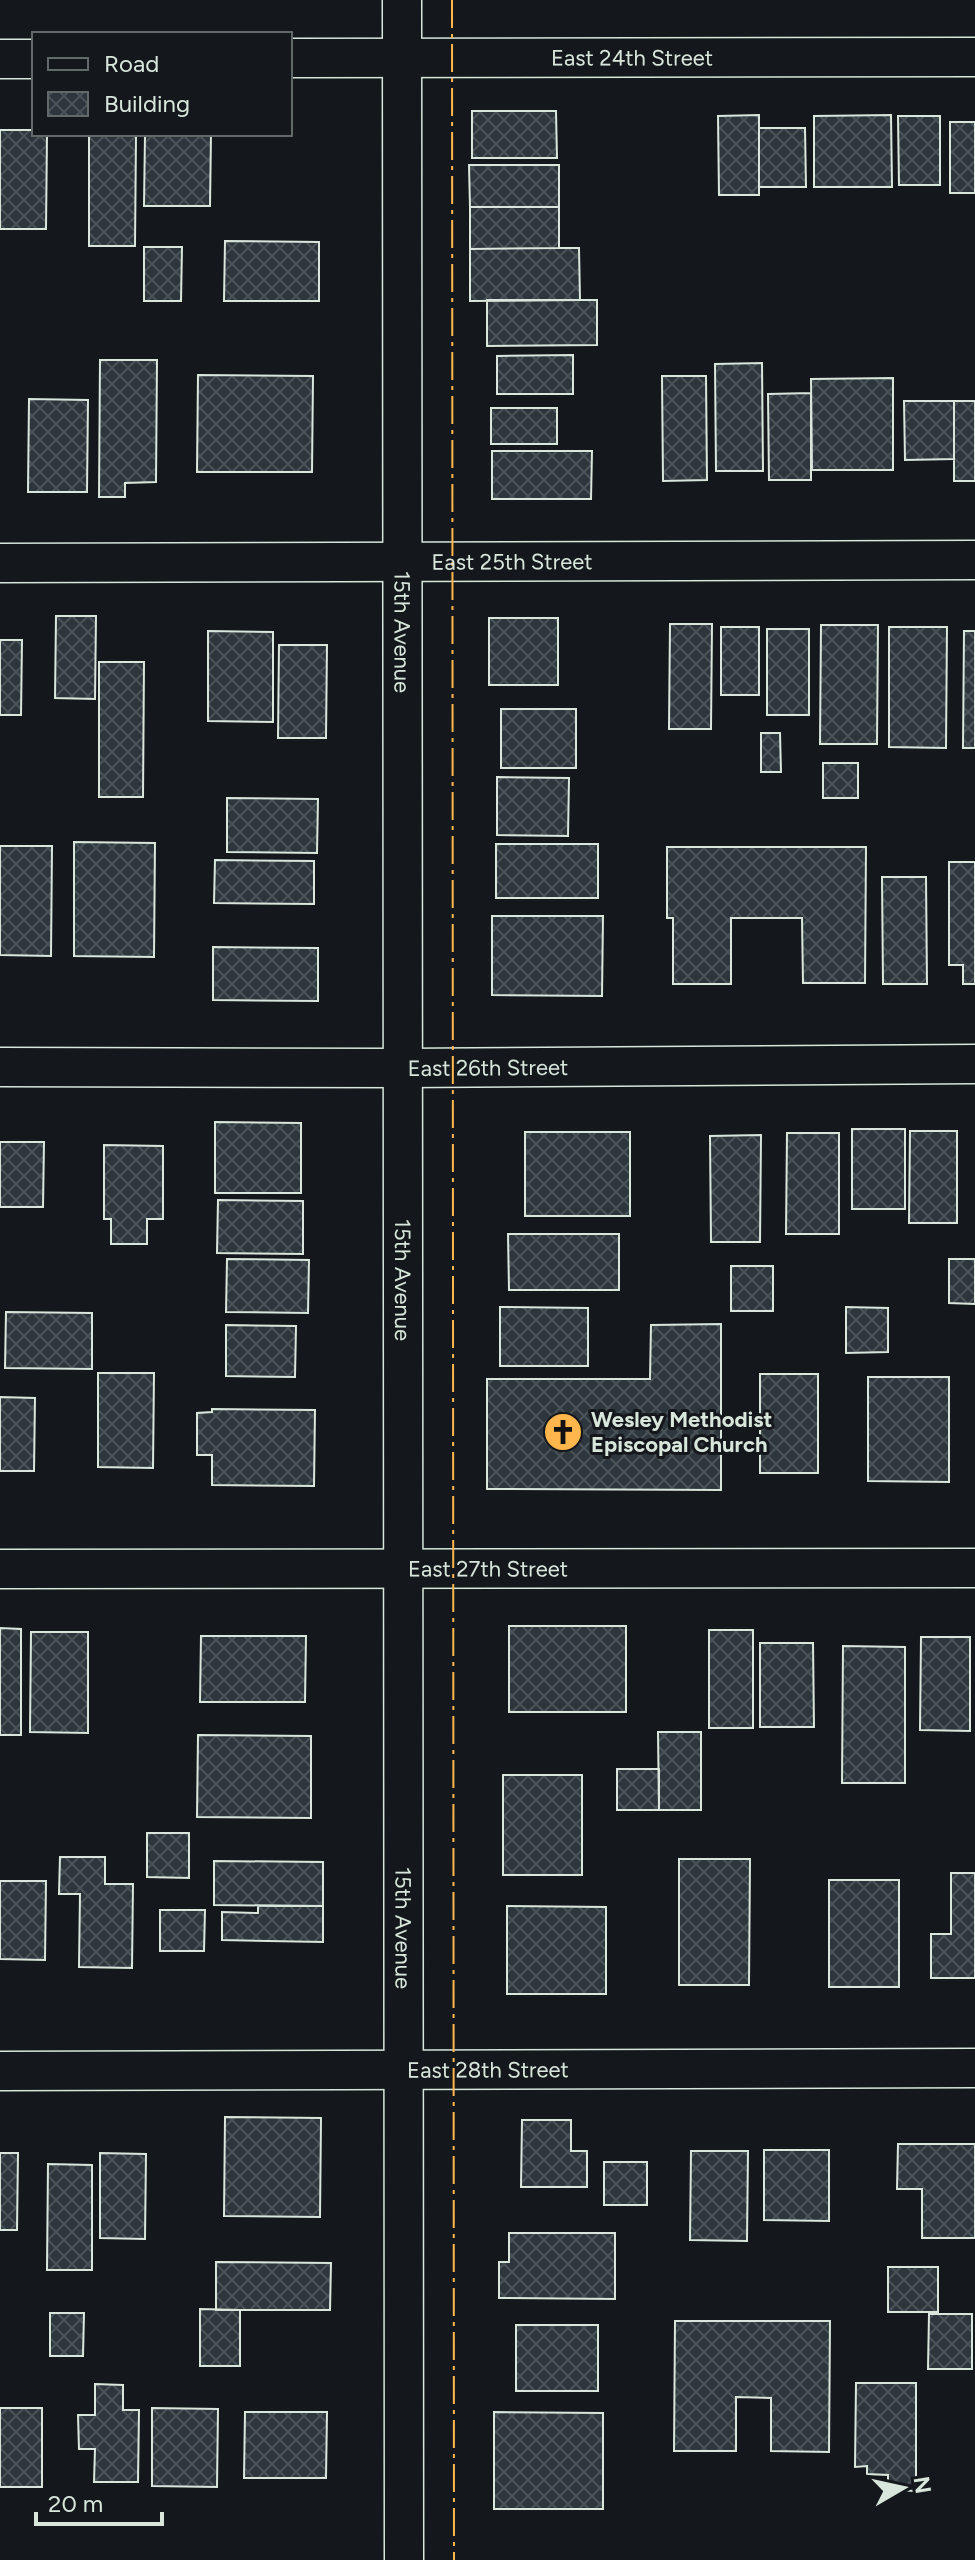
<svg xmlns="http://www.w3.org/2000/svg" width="975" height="2560" viewBox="0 0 975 2560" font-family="Figtree,sans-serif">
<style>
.building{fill:url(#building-cross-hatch);stroke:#d8e6dc;stroke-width:2}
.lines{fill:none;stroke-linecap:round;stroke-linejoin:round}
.street-casing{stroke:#d8e6dc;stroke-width:41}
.street{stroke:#14181c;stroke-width:38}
.power{stroke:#ffb74d;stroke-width:2;stroke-dasharray:28 6 4 6;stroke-linecap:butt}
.labels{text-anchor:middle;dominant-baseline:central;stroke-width:6;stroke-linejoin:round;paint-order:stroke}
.street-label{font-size:22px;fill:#d8e6dc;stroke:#14181c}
.poi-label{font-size:22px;font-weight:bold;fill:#d8e6dc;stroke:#14181c;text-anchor:start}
</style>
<defs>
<pattern id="building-cross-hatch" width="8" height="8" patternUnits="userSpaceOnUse" patternTransform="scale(2)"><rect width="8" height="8" fill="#2c363c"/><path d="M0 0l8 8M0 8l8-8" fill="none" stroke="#4a5358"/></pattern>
</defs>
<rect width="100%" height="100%" fill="#14181c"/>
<path class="building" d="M 472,111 L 556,111 L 557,158 L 472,158 Z
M 759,115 L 759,195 L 719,195 L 718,116 Z
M 891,115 L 892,187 L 814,187 L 814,116 Z
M 898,116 L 940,116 L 940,185 L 899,185 Z
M 950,122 L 975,122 L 975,193 L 950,193 Z
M 759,128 L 805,128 L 806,187 L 759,187 Z
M 0,130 L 34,130 L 34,134 L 47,134 L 46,229 L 0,229 Z
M 145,134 L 211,134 L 210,206 L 144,206 Z
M 89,135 L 136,136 L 135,246 L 89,246 Z
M 469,165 L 559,165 L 559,207 L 470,207 Z
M 470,207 L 559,207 L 559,248 L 470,249 Z
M 225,241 L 319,242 L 319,301 L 224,301 Z
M 144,247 L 182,247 L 181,301 L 144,301 Z
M 559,248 L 579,248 L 580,300 L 470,301 L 470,249 Z
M 487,300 L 597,300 L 597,345 L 487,346 Z
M 573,355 L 573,394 L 497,394 L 497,356 Z
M 100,360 L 157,360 L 156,482 L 125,483 L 125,497 L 99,497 Z
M 762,363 L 763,471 L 716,471 L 715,364 Z
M 198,375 L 313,376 L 312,472 L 197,472 Z
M 662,376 L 706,376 L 707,480 L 663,481 Z
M 893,378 L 893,470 L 812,470 L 811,379 Z
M 811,393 L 811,480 L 769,480 L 768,394 Z
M 29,399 L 88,400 L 87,492 L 28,492 Z
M 904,401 L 954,401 L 954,459 L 905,460 Z
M 954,401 L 975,401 L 975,481 L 954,481 Z
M 491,408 L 557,408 L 557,444 L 491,444 Z
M 492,451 L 592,451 L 591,499 L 492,499 Z
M 56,616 L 96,616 L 95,699 L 55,698 Z
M 489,618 L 558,618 L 558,685 L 489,685 Z
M 670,624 L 712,624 L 711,729 L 669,729 Z
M 821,625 L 878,625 L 877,744 L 820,744 Z
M 721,627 L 759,627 L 759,695 L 721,695 Z
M 889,627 L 947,627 L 946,748 L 889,747 Z
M 767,629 L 809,629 L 809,715 L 767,715 Z
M 208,631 L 273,632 L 273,722 L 208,721 Z
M 964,631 L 975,631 L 975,748 L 963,748 Z
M 0,640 L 22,640 L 21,715 L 0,715 Z
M 279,645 L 327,645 L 326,738 L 278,738 Z
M 99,662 L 144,662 L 143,797 L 99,797 Z
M 501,709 L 576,709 L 576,768 L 501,768 Z
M 761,733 L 780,733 L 781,772 L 761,772 Z
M 823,763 L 858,763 L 858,798 L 823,798 Z
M 497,777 L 569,778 L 568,836 L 497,835 Z
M 227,798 L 318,799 L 317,853 L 227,852 Z
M 74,842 L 155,843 L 154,957 L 74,956 Z
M 496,844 L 598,844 L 598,898 L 496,898 Z
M 0,846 L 52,846 L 51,956 L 0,955 Z
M 667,847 L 866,847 L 865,983 L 803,983 L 802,918 L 731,918 L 731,984 L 673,984 L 673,918 L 667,918 Z
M 215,860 L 314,861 L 314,904 L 214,903 Z
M 949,862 L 975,862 L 975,984 L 963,984 L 963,965 L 949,965 Z
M 882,877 L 926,877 L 927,984 L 883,984 Z
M 492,916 L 603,916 L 602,996 L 492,995 Z
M 213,947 L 318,948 L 318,1001 L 213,1000 Z
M 215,1122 L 301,1123 L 301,1193 L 215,1193 Z
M 852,1129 L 905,1129 L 905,1209 L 852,1209 Z
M 910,1131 L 957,1131 L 957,1223 L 909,1223 Z
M 525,1132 L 630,1132 L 630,1216 L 525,1216 Z
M 787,1133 L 839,1133 L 839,1234 L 786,1234 Z
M 761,1135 L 760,1242 L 711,1242 L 710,1136 Z
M 0,1142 L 44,1142 L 43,1207 L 0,1207 Z
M 104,1145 L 163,1146 L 163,1219 L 147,1219 L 147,1244 L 111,1244 L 111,1219 L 104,1219 Z
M 218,1200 L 303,1201 L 303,1254 L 217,1253 Z
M 508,1234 L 619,1234 L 619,1290 L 509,1290 Z
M 227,1259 L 309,1260 L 308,1313 L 226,1312 Z
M 949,1259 L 975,1259 L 975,1304 L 949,1303 Z
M 731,1266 L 773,1266 L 773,1311 L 731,1311 Z
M 500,1307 L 588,1308 L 588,1366 L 500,1366 Z
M 846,1307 L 888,1308 L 888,1352 L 846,1353 Z
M 6,1312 L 92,1313 L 92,1369 L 5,1368 Z
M 721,1324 L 721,1490 L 487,1489 L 487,1379 L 650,1379 L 651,1325 Z
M 226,1325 L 296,1326 L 295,1377 L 226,1376 Z
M 98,1373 L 154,1373 L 153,1468 L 98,1467 Z
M 760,1374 L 818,1374 L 818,1473 L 760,1473 Z
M 868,1377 L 949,1377 L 949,1482 L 868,1481 Z
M 0,1397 L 35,1398 L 34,1471 L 0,1471 Z
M 212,1409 L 315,1410 L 314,1486 L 212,1485 L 212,1455 L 197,1455 L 197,1413 L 212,1412 Z
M 509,1626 L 626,1626 L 626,1712 L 509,1712 Z
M 0,1628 L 21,1629 L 21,1735 L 0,1735 Z
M 709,1630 L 753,1630 L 753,1728 L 709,1728 Z
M 31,1632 L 88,1632 L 88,1733 L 30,1732 Z
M 201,1636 L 306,1636 L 305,1702 L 200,1702 Z
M 921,1637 L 970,1637 L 970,1731 L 920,1730 Z
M 760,1643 L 813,1643 L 814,1727 L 760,1727 Z
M 843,1646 L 905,1647 L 905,1783 L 842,1783 Z
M 658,1732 L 701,1732 L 701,1810 L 659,1810 Z
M 198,1735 L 311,1736 L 311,1818 L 197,1817 Z
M 617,1769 L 659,1769 L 659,1810 L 617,1810 Z
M 503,1775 L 582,1775 L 582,1875 L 503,1875 Z
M 147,1833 L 189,1833 L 189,1878 L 147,1877 Z
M 60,1857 L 105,1857 L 105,1884 L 133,1884 L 132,1968 L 79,1967 L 80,1894 L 59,1894 Z
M 679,1859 L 750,1859 L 749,1985 L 679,1985 Z
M 214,1861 L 323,1862 L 323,1906 L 214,1905 Z
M 951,1873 L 975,1873 L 975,1978 L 931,1978 L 931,1934 L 951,1934 Z
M 829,1880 L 899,1880 L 899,1987 L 829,1987 Z
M 0,1881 L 46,1881 L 45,1960 L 0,1959 Z
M 258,1906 L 323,1906 L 323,1942 L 222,1940 L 222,1912 L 258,1913 Z
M 507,1906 L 606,1907 L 606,1994 L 507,1994 Z
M 160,1910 L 205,1910 L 204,1951 L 160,1951 Z
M 225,2117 L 321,2118 L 320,2217 L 224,2216 Z
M 522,2120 L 571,2120 L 571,2151 L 587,2151 L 587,2187 L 521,2187 Z
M 898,2144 L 975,2144 L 975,2238 L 922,2238 L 922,2189 L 897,2189 Z
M 764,2150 L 829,2150 L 829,2221 L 764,2220 Z
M 691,2151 L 748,2151 L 747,2241 L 690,2240 Z
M 0,2153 L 18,2153 L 17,2230 L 0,2230 Z
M 100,2153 L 146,2154 L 145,2239 L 100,2238 Z
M 604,2162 L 647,2162 L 647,2205 L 604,2205 Z
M 48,2164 L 92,2165 L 92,2270 L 47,2270 Z
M 509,2233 L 615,2233 L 615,2299 L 499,2298 L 499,2262 L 509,2262 Z
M 216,2262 L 331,2263 L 330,2310 L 216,2310 Z
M 888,2267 L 938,2267 L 938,2312 L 888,2312 Z
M 200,2309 L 240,2310 L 240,2366 L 200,2366 Z
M 50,2313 L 84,2313 L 83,2356 L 50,2356 Z
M 929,2314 L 972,2314 L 972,2369 L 928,2369 Z
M 675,2321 L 830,2321 L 829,2452 L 771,2451 L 771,2398 L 736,2397 L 736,2451 L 674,2451 Z
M 516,2325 L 598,2325 L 598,2391 L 516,2391 Z
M 856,2383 L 916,2383 L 916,2491 L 888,2490 L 888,2475 L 867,2474 L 867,2466 L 855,2467 Z
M 95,2384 L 123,2385 L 123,2410 L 139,2410 L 138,2482 L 94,2482 L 95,2449 L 79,2449 L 78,2415 L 95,2415 Z
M 0,2408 L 42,2408 L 42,2487 L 0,2487 Z
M 152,2408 L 218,2409 L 217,2487 L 152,2486 Z
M 245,2412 L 327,2412 L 326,2478 L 244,2478 Z
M 494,2412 L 603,2413 L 603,2509 L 494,2509 Z"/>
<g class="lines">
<defs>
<g id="street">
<path id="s1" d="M 402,0 L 404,2560"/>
<path id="s2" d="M 290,58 L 975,57"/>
<path d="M 0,59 L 34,59"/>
<path id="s3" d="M 0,563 L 975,560"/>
<path id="s4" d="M 0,1067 L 404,1068 L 975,1064"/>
<path id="s5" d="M 0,1569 L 975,1568"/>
<path id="s6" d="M 0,2071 L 975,2068"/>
</g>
</defs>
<use href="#street" class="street-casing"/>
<use href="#street" class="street"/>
<path class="power" d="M 452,0 L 454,2560"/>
</g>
<defs>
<symbol id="church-disc" viewBox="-11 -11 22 22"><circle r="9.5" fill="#ffb74d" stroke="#14181c"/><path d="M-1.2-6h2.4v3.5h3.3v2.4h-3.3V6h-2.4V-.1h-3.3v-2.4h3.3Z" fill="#111"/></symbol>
</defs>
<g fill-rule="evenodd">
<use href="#church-disc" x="541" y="1410" width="44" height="44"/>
</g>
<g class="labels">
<g class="street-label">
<text stroke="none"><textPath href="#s2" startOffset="342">East 24th Street</textPath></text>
<text stroke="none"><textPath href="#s3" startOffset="512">East 25th Street</textPath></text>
<text stroke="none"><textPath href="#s1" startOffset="632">15th Avenue</textPath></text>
<text stroke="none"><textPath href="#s4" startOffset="488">East 26th Street</textPath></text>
<text stroke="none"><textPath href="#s1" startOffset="1280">15th Avenue</textPath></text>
<text stroke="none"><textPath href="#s5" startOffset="488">East 27th Street</textPath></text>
<text stroke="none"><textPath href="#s1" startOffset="1928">15th Avenue</textPath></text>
<text stroke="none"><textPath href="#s6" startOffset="488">East 28th Street</textPath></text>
</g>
<g class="poi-label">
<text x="591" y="1419">Wesley Methodist<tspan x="591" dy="25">Episcopal Church</tspan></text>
</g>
</g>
<rect x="32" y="32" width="260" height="104" fill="#14181c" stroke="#626a69" stroke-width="2"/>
<rect x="48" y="58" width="40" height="12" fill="#14181c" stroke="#626a69" stroke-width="2"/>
<text x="104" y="72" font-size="24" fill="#d8e6dc">Road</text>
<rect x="48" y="92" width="40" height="24" fill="url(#building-cross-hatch)" stroke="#626a69" stroke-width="2"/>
<text x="104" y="112" font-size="24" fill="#d8e6dc">Building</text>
<g transform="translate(903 2488) rotate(81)" stroke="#14181c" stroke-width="6" paint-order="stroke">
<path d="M0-6L14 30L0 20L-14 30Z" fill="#d8e6dc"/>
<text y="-12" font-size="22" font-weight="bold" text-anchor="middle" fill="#d8e6dc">N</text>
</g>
<path d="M36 2512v12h126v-12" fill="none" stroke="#d8e6dc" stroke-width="4"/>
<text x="48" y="2512" font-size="24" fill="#d8e6dc" stroke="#14181c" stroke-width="6" paint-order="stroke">20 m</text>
</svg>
